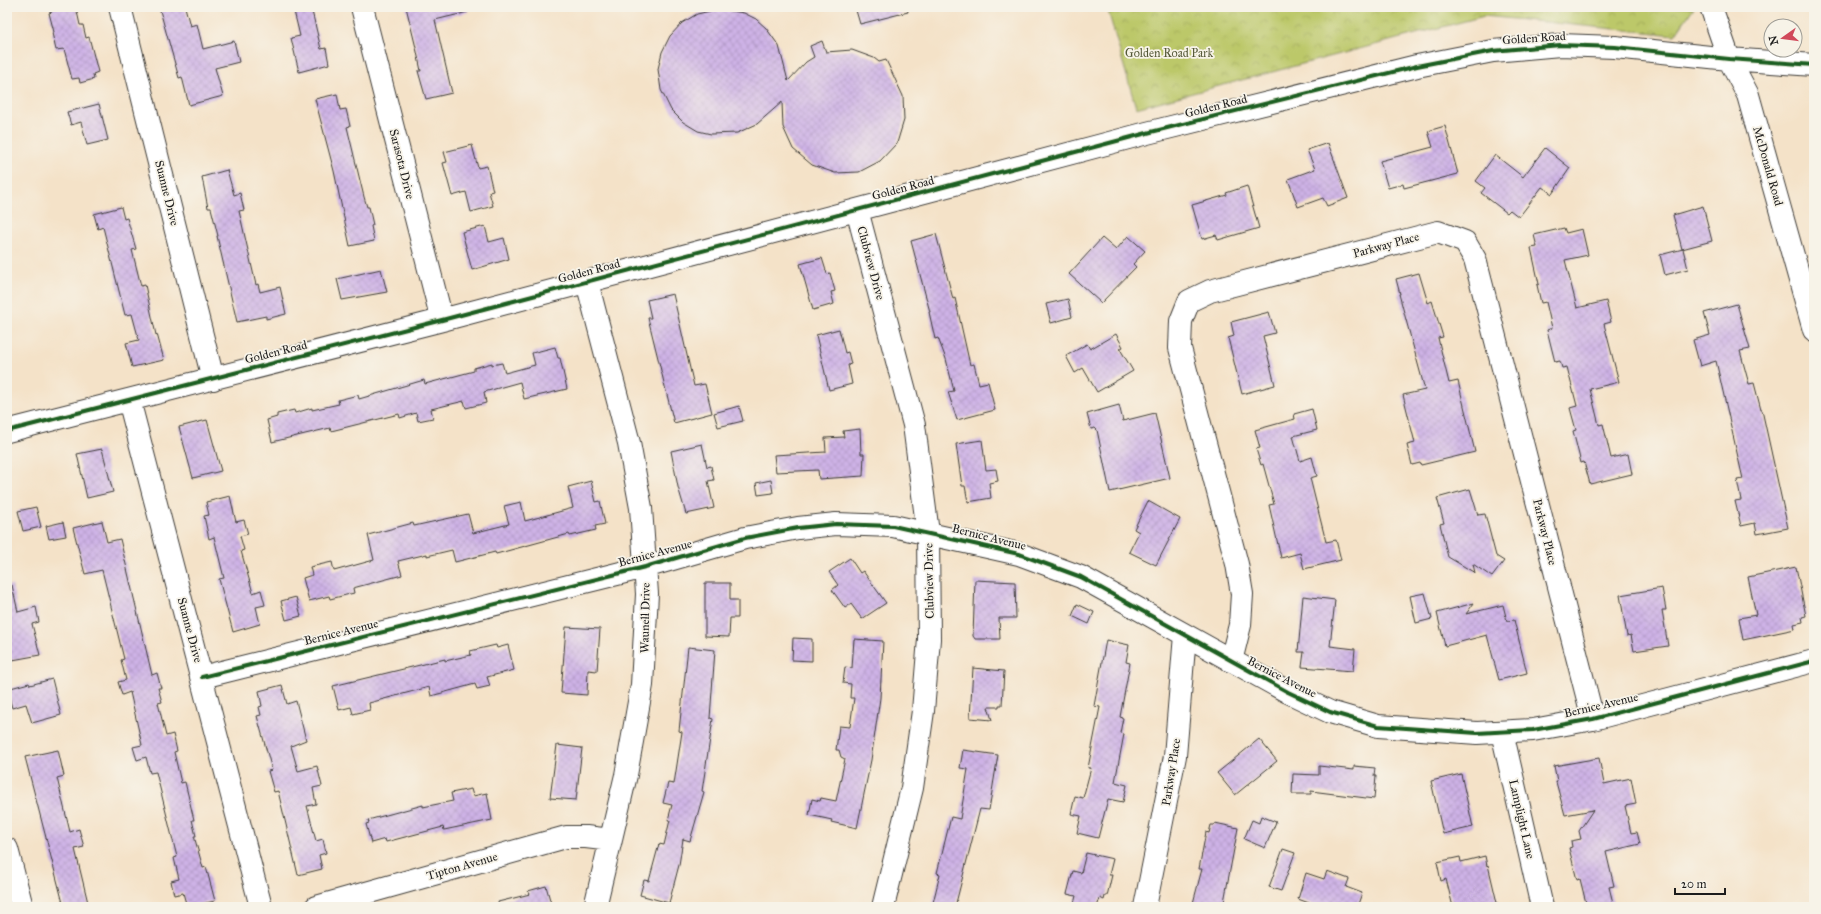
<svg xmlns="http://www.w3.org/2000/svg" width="1821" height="914" viewBox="0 0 1821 914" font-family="'IM FELL Great Primer',serif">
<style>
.park{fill:url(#park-crowns);stroke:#6c7242}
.building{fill:url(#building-cross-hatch)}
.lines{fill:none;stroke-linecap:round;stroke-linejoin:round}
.minor-casing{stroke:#3c3a36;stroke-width:24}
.minor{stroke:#fff;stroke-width:22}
.cycleway-casing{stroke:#f7f3e8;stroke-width:6}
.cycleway{stroke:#1b5e20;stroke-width:4}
.labels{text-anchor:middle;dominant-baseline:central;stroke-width:3.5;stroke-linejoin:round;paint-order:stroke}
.street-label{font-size:12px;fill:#1c1c1c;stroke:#f7f3e8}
.park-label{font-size:12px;fill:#545837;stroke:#f7f3e8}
</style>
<defs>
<pattern id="park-crowns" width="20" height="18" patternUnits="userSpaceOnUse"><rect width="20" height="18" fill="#bcc869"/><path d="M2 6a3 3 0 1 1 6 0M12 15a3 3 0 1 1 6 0" fill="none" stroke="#a1ab5a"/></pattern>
<pattern id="building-cross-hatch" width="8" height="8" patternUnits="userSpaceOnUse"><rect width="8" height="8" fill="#ceb2e6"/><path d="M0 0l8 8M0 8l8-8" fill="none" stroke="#b098c5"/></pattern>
</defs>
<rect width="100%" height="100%" fill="#f7f3e8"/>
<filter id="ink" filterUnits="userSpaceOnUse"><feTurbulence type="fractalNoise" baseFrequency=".025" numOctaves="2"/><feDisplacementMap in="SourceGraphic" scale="8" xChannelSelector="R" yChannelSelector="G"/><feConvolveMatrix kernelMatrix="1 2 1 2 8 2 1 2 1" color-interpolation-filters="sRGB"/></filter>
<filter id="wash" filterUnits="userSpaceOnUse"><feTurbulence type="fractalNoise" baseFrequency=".012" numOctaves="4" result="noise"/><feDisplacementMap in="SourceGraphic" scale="16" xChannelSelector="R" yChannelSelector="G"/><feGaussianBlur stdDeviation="0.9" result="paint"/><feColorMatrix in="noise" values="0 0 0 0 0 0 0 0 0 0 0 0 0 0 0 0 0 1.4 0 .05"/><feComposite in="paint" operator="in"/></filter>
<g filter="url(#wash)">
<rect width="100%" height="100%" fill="#f4e2c8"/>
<path class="park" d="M 1107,7 L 1694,7 L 1675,35 L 1484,16 L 1136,108 Z"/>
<g id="blocks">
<path class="building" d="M 51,7 L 76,7 L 80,25 L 83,25 L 86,38 L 89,37 L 98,72 L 93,74 L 94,79 L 80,83 L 79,78 L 72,79 L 64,49 L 56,50 L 52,33 L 54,32 L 49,13 L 52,12 Z
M 159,7 L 185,7 L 190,26 L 197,24 L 203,49 L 234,41 L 239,62 L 215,68 L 223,96 L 189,105 L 182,77 L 179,78 Z
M 293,7 L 311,7 L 321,49 L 326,48 L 329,64 L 299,72 L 291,38 L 300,36 Z
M 406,7 L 467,7 L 468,12 L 435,20 L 452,93 L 426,99 L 418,71 L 421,71 L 417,52 Z
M 855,7 L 907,7 L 908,12 L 860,24 Z
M 719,9 L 744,13 L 756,19 L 766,28 L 779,46 L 788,81 L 806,62 L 814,57 L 810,46 L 822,41 L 826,52 L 852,50 L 874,58 L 879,62 L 886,60 L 903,96 L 904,120 L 897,143 L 880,161 L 859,172 L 835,173 L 812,165 L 793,149 L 783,127 L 782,102 L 757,124 L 737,133 L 711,134 L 698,131 L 683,122 L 671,110 L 661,90 L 658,69 L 662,52 L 670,36 L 682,23 L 697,14 Z
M 337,94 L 340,110 L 346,109 L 350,126 L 347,127 L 364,197 L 367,207 L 369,207 L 373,225 L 371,226 L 374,241 L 350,246 L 334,171 L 315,99 Z
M 99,104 L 108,140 L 87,145 L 81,122 L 71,125 L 67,112 Z
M 1445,126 L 1458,174 L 1404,188 L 1403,184 L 1388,188 L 1380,161 L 1433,147 L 1428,131 Z
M 1328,143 L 1348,198 L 1327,206 L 1323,198 L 1298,207 L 1288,179 L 1315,169 L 1307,150 Z
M 472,145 L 478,168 L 487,166 L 493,191 L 489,192 L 493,206 L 471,212 L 466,192 L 452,196 L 443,163 L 447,162 L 444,152 Z
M 1545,148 L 1570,168 L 1552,194 L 1542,187 L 1519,217 L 1510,210 L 1507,213 L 1481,193 L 1485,188 L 1476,181 L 1495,155 L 1523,177 Z
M 227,170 L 234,195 L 240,193 L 244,210 L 239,211 L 256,285 L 258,284 L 260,292 L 280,287 L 286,314 L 266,319 L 266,316 L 237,322 L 217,236 L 218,236 L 211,208 L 208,208 L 202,177 Z
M 1247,186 L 1259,228 L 1218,240 L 1216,235 L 1202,239 L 1192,205 L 1227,195 L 1226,193 Z
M 1703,206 L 1712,241 L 1682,249 L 1673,215 Z
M 121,207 L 124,219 L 127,218 L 136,249 L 132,250 L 141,286 L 145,285 L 156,335 L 157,334 L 164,360 L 132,367 L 126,343 L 139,340 L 132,314 L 125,315 L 103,227 L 98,229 L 94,214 Z
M 485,226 L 489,242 L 504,238 L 509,259 L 472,270 L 462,232 Z
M 1564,228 L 1566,233 L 1582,229 L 1588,255 L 1565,260 L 1577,308 L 1606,301 L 1611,322 L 1604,324 L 1619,382 L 1590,389 L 1599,425 L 1603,424 L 1611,458 L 1628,454 L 1632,474 L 1590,484 L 1584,462 L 1581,463 L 1573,431 L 1576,430 L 1570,408 L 1577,406 L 1567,367 L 1562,368 L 1560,361 L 1555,362 L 1547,330 L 1552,328 L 1546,302 L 1541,303 L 1537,285 L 1539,284 L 1531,248 L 1537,247 L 1534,235 Z
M 936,234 L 953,299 L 955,298 L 970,365 L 974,364 L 979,384 L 988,382 L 995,410 L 957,420 L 948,392 L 954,391 L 946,359 L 938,338 L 935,339 L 929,312 L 930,312 L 911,241 Z
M 1128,236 L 1145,251 L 1133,264 L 1136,267 L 1101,303 L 1069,274 L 1102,238 L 1116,250 Z
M 1683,249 L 1688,269 L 1665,275 L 1660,255 Z
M 822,258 L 827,274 L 830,273 L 835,291 L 831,292 L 834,304 L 813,310 L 800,264 Z
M 381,269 L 387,292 L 342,300 L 337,279 Z
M 1419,273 L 1428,303 L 1432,301 L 1443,337 L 1438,338 L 1449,383 L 1458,381 L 1475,452 L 1421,465 L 1420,463 L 1412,465 L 1407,445 L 1415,443 L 1403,395 L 1425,390 L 1399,294 L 1400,294 L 1396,279 Z
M 673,294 L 694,386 L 705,384 L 712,413 L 674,423 L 648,318 L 651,318 L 647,300 Z
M 1068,299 L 1072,317 L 1051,323 L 1046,304 Z
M 1737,304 L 1750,349 L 1740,351 L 1749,384 L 1754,383 L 1761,410 L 1762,410 L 1788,528 L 1757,534 L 1755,523 L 1741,526 L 1735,501 L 1741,500 L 1737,480 L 1743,479 L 1716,361 L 1700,366 L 1693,340 L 1710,335 L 1704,313 Z
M 1269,312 L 1275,333 L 1263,336 L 1275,385 L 1242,394 L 1228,338 L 1234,336 L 1231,322 Z
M 839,329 L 845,353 L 848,352 L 851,364 L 848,365 L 852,384 L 829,390 L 816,335 Z
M 1116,334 L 1123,347 L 1120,349 L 1133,371 L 1097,392 L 1083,368 L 1075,373 L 1066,356 L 1087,344 L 1090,349 Z
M 555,347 L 558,358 L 560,358 L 567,389 L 524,399 L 520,382 L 484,392 L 486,403 L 466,408 L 464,401 L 431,409 L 433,418 L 418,421 L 416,413 L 400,418 L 399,414 L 331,431 L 330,428 L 272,442 L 267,420 L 277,417 L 277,414 L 294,410 L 295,413 L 312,408 L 312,410 L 339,404 L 338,400 L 358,395 L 359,399 L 424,380 L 425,384 L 474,371 L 474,368 L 492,363 L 492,365 L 502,363 L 505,373 L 535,365 L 532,353 Z
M 1119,405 L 1123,421 L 1155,413 L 1170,478 L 1110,492 L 1097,430 L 1095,428 L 1091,429 L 1087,414 Z
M 739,406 L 743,421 L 718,427 L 714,413 Z
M 1312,409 L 1317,430 L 1293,436 L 1300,461 L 1312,457 L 1317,476 L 1310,478 L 1326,542 L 1336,540 L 1341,560 L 1304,569 L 1300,553 L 1281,558 L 1269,505 L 1274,504 L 1263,464 L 1261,465 L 1256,449 L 1260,448 L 1255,430 L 1295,419 L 1294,414 Z
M 207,420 L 221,471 L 193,478 L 179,427 Z
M 860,429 L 861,454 L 864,454 L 863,476 L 819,479 L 818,470 L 776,472 L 774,455 L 826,452 L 825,438 L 844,437 L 843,431 Z
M 982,440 L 986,470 L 996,469 L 998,481 L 989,483 L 991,498 L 968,502 L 965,486 L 962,486 L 956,444 Z
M 702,444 L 707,467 L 711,466 L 714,480 L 708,481 L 714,508 L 686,514 L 678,487 L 671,451 Z
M 102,449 L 113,492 L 87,498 L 77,454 Z
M 771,480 L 773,493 L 758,495 L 756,483 Z
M 591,481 L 596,502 L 600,501 L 605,524 L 595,526 L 596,530 L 570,536 L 569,534 L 496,554 L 495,552 L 455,562 L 452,550 L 427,556 L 427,554 L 398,561 L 402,575 L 353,588 L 354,593 L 330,599 L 329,596 L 309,601 L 303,578 L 312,575 L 310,567 L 332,562 L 334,571 L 374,560 L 368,535 L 413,523 L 414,526 L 468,514 L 473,533 L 509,524 L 504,506 L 521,502 L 525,521 L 573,508 L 568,487 Z
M 1470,489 L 1478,515 L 1485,514 L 1496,556 L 1504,561 L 1492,577 L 1473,564 L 1475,573 L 1448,557 L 1440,524 L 1444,523 L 1437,498 Z
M 230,496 L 236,522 L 244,520 L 248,534 L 240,536 L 244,550 L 241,551 L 253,593 L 261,590 L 265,605 L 256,607 L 260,624 L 233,632 L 219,579 L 224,578 L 214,537 L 209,539 L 204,516 L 209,515 L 206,502 Z
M 1148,501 L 1180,519 L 1156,565 L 1129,552 L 1139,532 L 1134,529 Z
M 36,507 L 41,527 L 23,531 L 18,511 Z
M 102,521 L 107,542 L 120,539 L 152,675 L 157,673 L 161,688 L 158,688 L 162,702 L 158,703 L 166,736 L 173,734 L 177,751 L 174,752 L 181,783 L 185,782 L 194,820 L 192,820 L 196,836 L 194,836 L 203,868 L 206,867 L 215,901 L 187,907 L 183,893 L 174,895 L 171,881 L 179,879 L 174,858 L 177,857 L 156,772 L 150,773 L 146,757 L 137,760 L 133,747 L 142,745 L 130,692 L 122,695 L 118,682 L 126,680 L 121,660 L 124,659 L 102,570 L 85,574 L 73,528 Z
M 63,522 L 66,536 L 49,539 L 46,526 Z
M 850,558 L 860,573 L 863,571 L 886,603 L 862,619 L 851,604 L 845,608 L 832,590 L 838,585 L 829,572 Z
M 1796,567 L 1806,616 L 1802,617 L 1803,622 L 1794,624 L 1795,629 L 1743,640 L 1739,618 L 1756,615 L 1748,577 Z
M 975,580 L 1015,582 L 1016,618 L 999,618 L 1000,639 L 975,639 L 973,636 Z
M 705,583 L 730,583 L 730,600 L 738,600 L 738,618 L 730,618 L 729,637 L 705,636 Z
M 12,585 L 18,612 L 36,607 L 39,622 L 32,624 L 40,655 L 7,661 L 7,586 Z
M 1662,588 L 1666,610 L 1662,610 L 1668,646 L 1634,651 L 1631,635 L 1627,636 L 1620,595 Z
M 1425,593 L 1432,619 L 1416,623 L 1410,596 Z
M 1303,596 L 1335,600 L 1330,646 L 1355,649 L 1353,671 L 1302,667 L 1304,652 L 1298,652 Z
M 296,597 L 301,616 L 286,620 L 281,601 Z
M 1474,603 L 1466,614 L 1503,605 L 1507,621 L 1514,620 L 1527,673 L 1499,680 L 1487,635 L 1445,646 L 1437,613 Z
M 1077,604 L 1094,612 L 1089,624 L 1072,616 Z
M 566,627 L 600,629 L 597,671 L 588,670 L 587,695 L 561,693 Z
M 793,638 L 812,639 L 812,661 L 792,660 Z
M 854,639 L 883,641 L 880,698 L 871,760 L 857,828 L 831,822 L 832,820 L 809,815 L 812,799 L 820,801 L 821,798 L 836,801 L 845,759 L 841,757 L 839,750 L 836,750 L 839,726 L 850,727 L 854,698 L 850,698 L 851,684 L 843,683 L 845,667 L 852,668 Z
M 1106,640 L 1129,645 L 1126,662 L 1130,663 L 1120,717 L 1123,718 L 1120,733 L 1124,734 L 1115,782 L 1127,785 L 1123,802 L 1108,799 L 1098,838 L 1077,833 L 1081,816 L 1071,814 L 1075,796 L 1083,798 L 1091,768 L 1088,768 L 1100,707 L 1094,706 Z
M 496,645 L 497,648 L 508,645 L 514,670 L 487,677 L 490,686 L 477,689 L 475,684 L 431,696 L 429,687 L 369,703 L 370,710 L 353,714 L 351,707 L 339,710 L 333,686 L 445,659 L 445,661 L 471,655 L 470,651 Z
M 688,647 L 715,650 L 710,718 L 713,719 L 702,791 L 704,792 L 690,841 L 683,839 L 679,865 L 669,903 L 640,895 L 644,880 L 649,881 L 659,844 L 664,845 L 670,820 L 668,820 L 672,805 L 663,803 L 668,783 L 674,784 L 682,732 L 679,731 Z
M 973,668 L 1004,671 L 1002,705 L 999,705 L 999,707 L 988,707 L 992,720 L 970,718 Z
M 52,679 L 61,715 L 32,723 L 26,704 L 12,708 L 7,689 L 29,683 L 30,685 Z
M 282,685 L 287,704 L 296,701 L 306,740 L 291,746 L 298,771 L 317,766 L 322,786 L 313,788 L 316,804 L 307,806 L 316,841 L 323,839 L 326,853 L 319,855 L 322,869 L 298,875 L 278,791 L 274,792 L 268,771 L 272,770 L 257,716 L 261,715 L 259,707 L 262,706 L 259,691 Z
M 1259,739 L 1277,761 L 1235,795 L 1217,773 Z
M 557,745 L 582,748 L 576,800 L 550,798 Z
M 58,750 L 64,776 L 57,778 L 70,832 L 79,829 L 84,847 L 75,849 L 89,907 L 64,907 L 25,757 Z
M 963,750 L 998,755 L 989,810 L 980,809 L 955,907 L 932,907 L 940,874 L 937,873 L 951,817 L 960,819 L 968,769 L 960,768 Z
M 1599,758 L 1604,784 L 1631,778 L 1636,804 L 1625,806 L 1631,833 L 1637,832 L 1640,844 L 1606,852 L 1614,886 L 1609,887 L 1614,907 L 1587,907 L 1580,879 L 1577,880 L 1569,848 L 1572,847 L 1571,841 L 1581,839 L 1579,831 L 1593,810 L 1565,815 L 1556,782 L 1557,781 L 1554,766 Z
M 1319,766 L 1354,770 L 1354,766 L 1375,768 L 1374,776 L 1376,776 L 1374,799 L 1311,791 L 1311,794 L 1292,794 L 1293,774 L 1319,775 Z
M 1461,774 L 1473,827 L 1443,834 L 1431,781 Z
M 471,789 L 473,796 L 487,793 L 492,820 L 444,830 L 443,827 L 386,842 L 385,839 L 371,843 L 366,824 L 369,823 L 368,820 L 423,805 L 423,807 L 453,801 L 451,793 Z
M 1261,816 L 1276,822 L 1265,848 L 1244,839 L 1252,820 L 1259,823 Z
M 1215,823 L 1238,828 L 1223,907 L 1192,907 L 1202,869 L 1199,869 L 1206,832 L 1209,833 L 1211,825 L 1214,825 Z
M 1283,849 L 1295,853 L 1281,891 L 1269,887 Z
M 1086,853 L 1113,859 L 1109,875 L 1112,875 L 1107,896 L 1105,896 L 1104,900 L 1100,898 L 1097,907 L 1073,907 L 1076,896 L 1067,894 L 1073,871 L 1081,873 Z
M 1485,856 L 1487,866 L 1488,865 L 1498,907 L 1453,907 L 1446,879 L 1441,881 L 1437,862 L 1460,857 L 1461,862 Z
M 1327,871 L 1349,879 L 1346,887 L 1362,893 L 1357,907 L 1320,907 L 1298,899 L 1306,873 L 1324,879 Z
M 546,886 L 552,907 L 499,907 L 498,902 L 530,894 L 528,891 Z"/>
</g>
</g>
<g filter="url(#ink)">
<use href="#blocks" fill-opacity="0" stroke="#3c3a36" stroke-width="1"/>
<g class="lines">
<defs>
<path id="minor" d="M 120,7 L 213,379
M 362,7 L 442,320
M 1711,7 L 1729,59 L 1748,95 L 1814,330
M 857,210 L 914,425 L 928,533 L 929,639 L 923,711 L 912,788 L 883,907
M 587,282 L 629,443 L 641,508 L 647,594 L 642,685 L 626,775 L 595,907
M 129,400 L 261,907
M 7,431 L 442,320 L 1147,133 L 1417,66 L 1493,51 L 1560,45 L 1615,47 L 1729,59 L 1814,65
M 1231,661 L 1240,625 L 1242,594 L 1237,564 L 1180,348 L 1181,321 L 1189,301 L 1210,291 L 1438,232 L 1465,242 L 1475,259 L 1593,719
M 202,677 L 645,567 L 745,538 L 798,528 L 836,524 L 893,526 L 1019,554 L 1081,577 L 1288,692 L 1330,712 L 1378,726 L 1477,733 L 1533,730 L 1593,719 L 1814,661
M 1502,732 L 1542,907
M 7,849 L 22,907
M 316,907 L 566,837 L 586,837 L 611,840
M 1145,907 L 1175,756 L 1185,635"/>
</defs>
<use href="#minor" class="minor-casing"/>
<use href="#minor" class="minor"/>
<defs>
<path id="cycleway" d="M 7,431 L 442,320 L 1147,133 L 1417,66 L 1493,51 L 1560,45 L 1615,47 L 1729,59 L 1814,65
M 202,677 L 645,567 L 745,538 L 798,528 L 836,524 L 893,526 L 1019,554 L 1081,577 L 1288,692 L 1330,712 L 1378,726 L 1477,733 L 1533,730 L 1593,719 L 1814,661"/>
</defs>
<use href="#cycleway" class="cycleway-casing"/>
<use href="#cycleway" class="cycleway"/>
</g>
</g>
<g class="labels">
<g class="street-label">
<text transform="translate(1534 38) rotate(-4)">Golden Road</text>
<text transform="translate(1216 106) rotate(-14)">Golden Road</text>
<text transform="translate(402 164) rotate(76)">Sarasota Drive</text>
<text transform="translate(1768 166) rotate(74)">McDonald Road</text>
<text transform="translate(903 188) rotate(-15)">Golden Road</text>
<text transform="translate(167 193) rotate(76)">Suanne Drive</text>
<text transform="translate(1386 245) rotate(-15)">Parkway Place</text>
<text transform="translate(871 263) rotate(75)">Clubview Drive</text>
<text transform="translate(589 271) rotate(-15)">Golden Road</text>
<text transform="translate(276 352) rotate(-14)">Golden Road</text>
<text transform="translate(1545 532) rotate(76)">Parkway Place</text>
<text transform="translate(989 537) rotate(14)">Bernice Avenue</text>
<text transform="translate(655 553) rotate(-15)">Bernice Avenue</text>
<text transform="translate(929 581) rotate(-91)">Clubview Drive</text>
<text transform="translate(645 618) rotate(-89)">Waunell Drive</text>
<text transform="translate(190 630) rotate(75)">Suanne Drive</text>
<text transform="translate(341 632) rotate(-14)">Bernice Avenue</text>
<text transform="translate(1282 677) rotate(27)">Bernice Avenue</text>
<text transform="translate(1601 705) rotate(-13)">Bernice Avenue</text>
<text transform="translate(1171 772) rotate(-81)">Parkway Place</text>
<text transform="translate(1522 819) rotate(77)">Lamplight Lane</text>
<text transform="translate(462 866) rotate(-16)">Tipton Avenue</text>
</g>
<g class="park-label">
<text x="1169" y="53">Golden Road Park</text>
</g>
</g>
<rect width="1821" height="914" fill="none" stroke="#f7f3e8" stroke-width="24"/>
<g transform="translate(1783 38) rotate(256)"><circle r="19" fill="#f7f3e8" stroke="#9f9d96"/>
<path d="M0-3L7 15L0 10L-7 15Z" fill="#d1495b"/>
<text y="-6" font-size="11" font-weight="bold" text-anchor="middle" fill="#1c1c1c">N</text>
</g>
<path d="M1675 888v6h50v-6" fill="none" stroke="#1c1c1c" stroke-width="2"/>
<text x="1681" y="888" font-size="12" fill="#1c1c1c" stroke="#f7f3e8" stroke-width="3" paint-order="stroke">20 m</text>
</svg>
